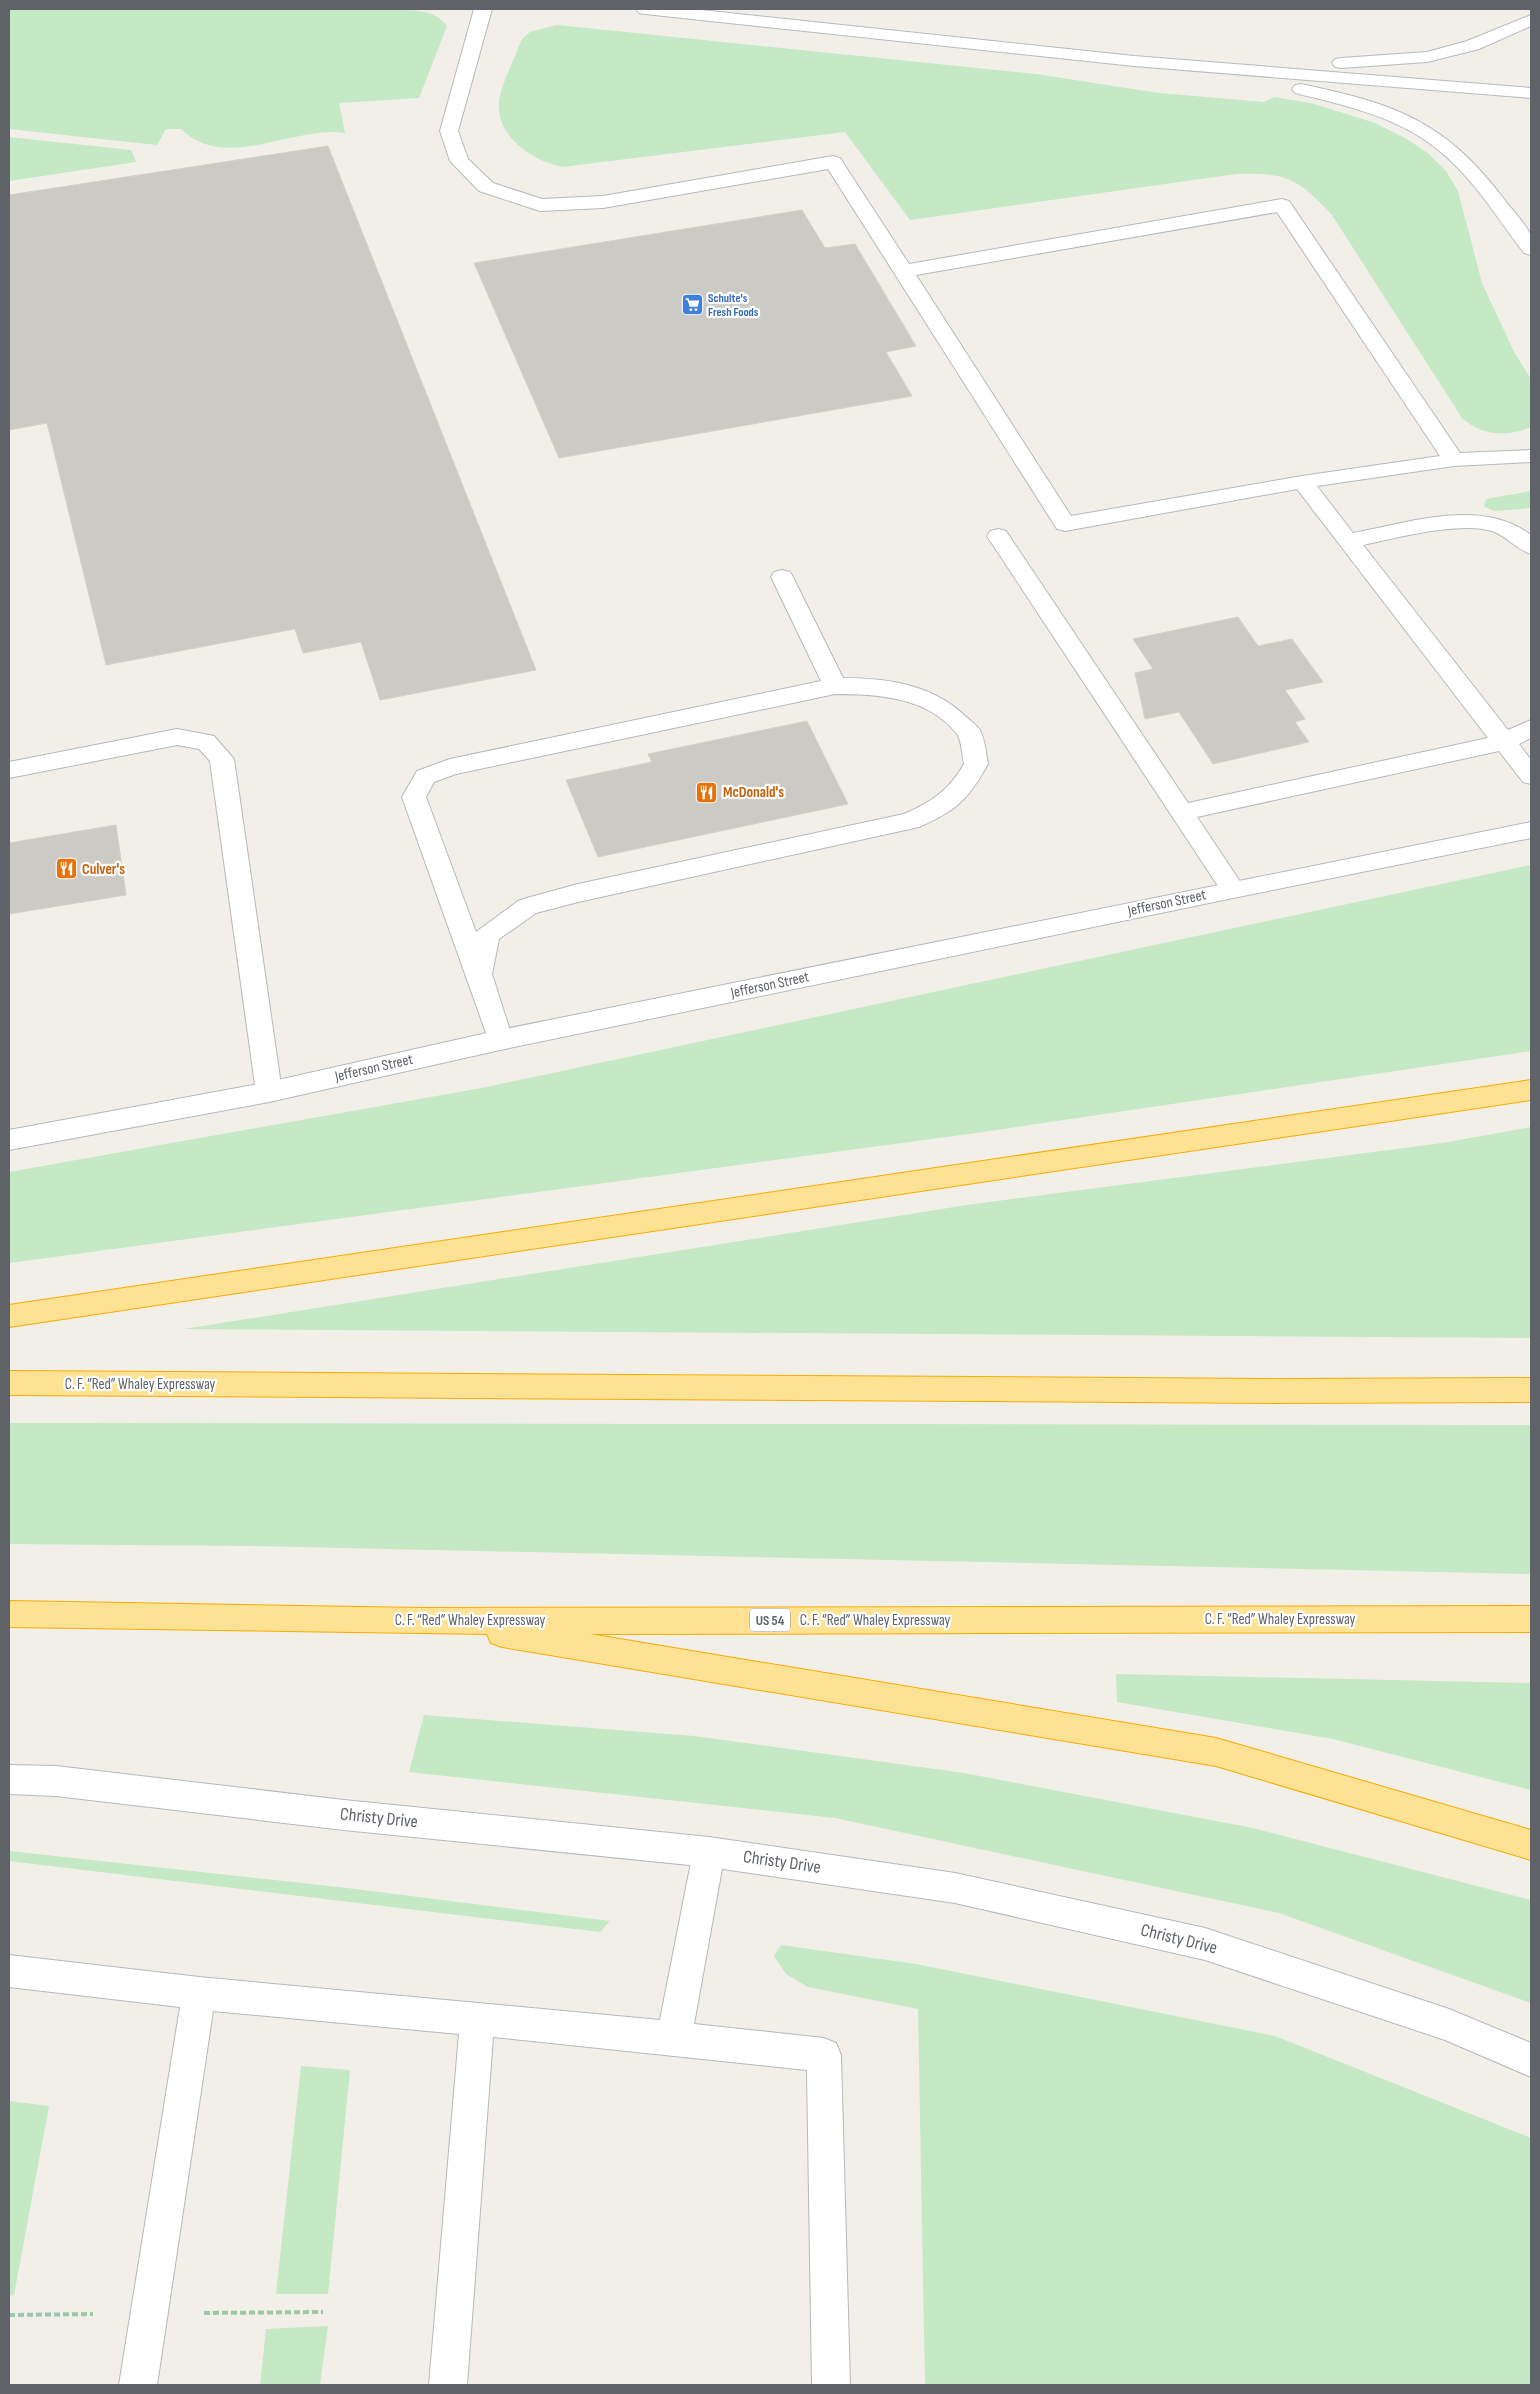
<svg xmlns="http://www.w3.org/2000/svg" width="1540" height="2394" viewBox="0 0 1540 2394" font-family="'Sofia Sans Condensed',sans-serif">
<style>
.green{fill:#c5e8c5}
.building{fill:#cccac5;stroke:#d6d1c6}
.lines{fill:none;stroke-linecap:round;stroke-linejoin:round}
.service-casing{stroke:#b5b8bc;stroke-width:2}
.tertiary-casing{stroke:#b5b8bc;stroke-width:2}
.secondary-casing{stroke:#b6babf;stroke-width:2}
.motorway-casing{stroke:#f9ab00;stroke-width:2}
.path{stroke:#9cc7a9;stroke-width:4;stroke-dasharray:6 3;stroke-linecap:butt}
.service{fill:#fff;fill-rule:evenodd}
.tertiary{fill:#fff;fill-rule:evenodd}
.secondary{fill:#fff;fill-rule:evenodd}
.motorway{fill:#fde293;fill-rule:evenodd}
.labels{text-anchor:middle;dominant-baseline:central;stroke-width:4.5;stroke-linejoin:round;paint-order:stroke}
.far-shop-label{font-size:12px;font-weight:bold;fill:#366cbe;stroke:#fff;text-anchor:start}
.shield{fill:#fff;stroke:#8f9295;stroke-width:1}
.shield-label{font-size:14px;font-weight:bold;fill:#5f6368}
.food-label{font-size:15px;font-weight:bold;fill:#c56008;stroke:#fff;text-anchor:start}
.street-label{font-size:15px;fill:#5f6368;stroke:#fff}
.near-street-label{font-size:18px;fill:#5f6368;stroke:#fff}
</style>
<rect width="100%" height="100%" fill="#f1efe8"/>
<path class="green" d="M 9,9 L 398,9 C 416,11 436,10 447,26 L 419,98 L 339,103 L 345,133 C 293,125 226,173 181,129 L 166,129 L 157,145 L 9,129 Z
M 557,25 L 1036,74 L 1159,93 L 1264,102 L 1274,97 L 1311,103 L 1375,123 L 1405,138 L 1428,153 L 1446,171 L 1458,191 L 1482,283 L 1514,352 L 1531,379 L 1531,427 C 1507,437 1482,436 1462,418 L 1332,215 C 1298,178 1285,172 1236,174 L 910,220 L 845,132 L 562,167 C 531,160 496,137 499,101 C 501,85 516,55 522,39 L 530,32 Z
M 9,137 L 131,150 L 136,162 L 9,181 Z
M 1531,491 L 1531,508 L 1494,511 L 1484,506 L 1486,499 Z
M 1531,865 L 1531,1051 L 976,1133 L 9,1263 L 9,1172 L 487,1087 Z
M 1531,1127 L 1531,1338 L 184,1329 L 967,1205 L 1442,1143 Z
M 9,1423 L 1531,1425 L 1531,1574 L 251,1546 L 9,1544 Z
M 1116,1674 L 1531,1683 L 1531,1790 L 1333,1739 L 1117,1702 Z
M 424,1715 L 694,1736 L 964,1773 L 1253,1828 L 1531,1900 L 1531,2003 L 1279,1913 L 835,1818 L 409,1772 Z
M 9,1851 L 347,1888 L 610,1921 L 600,1932 L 9,1861 Z
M 781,1945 L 916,1964 L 1275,2036 L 1531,2138 L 1531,2385 L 925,2385 L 918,2009 L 808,1987 L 786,1974 L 774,1956 Z
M 301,2066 L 350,2070 L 328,2294 L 276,2294 Z
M 9,2101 L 49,2106 L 14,2295 L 9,2296 Z
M 328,2326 L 320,2385 L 260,2385 L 266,2329 Z"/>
<path class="building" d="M 328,146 L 536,670 L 380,700 L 361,642 L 303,653 L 295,629 L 106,665 L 47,423 L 9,430 L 9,195 Z
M 802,210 L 825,248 L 855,244 L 916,346 L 886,352 L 912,396 L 559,458 L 474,263 Z
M 1238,617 L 1258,646 L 1292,639 L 1323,682 L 1285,690 L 1305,719 L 1295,722 L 1309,742 L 1213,764 L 1179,712 L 1145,719 L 1135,673 L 1153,669 L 1133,639 Z
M 807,721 L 848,804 L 598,857 L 566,780 L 652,762 L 648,754 Z
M 116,825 L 126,895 L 9,914 L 9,843 Z"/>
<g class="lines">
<defs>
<path id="service" d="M 474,9 L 492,9 L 458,131 L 468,159 L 493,183 L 542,199 L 603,196 L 833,156 L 840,158 L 909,264 L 1282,199 L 1289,201 L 1460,453 L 1531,450 L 1531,462 L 1454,466 L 1317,486 L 1353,533 C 1409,523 1481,497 1531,535 L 1531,554 C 1517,550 1507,536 1492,531 C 1461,521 1395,538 1363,545 L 1508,730 L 1531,720 L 1531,738 L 1519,744 L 1531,760 L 1531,784 L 1523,782 L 1499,751 L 1197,817 L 1245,889 L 1242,895 L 1233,898 L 1224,895 L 987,536 L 990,531 L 998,529 L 1006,531 L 1188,803 L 1488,738 L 1297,489 L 1065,531 L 1057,529 L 828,169 L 603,208 L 540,211 L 479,191 L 450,161 L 440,131 ZM 1277,212 L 1440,456 L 1302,476 L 1071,516 L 916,275 Z
M 782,570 L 790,572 L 793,577 L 843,678 C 886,678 930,684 963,714 C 968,719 976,724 980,730 C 985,740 986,753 988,764 C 967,801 957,810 919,827 L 578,902 L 536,913 L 499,939 L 492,974 L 513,1040 L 509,1047 L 500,1050 L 491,1047 L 402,797 L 417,771 L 450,759 L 821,681 L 771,577 L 774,572 ZM 835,694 C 878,694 928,697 957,734 C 962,741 962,756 964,764 C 949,790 932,802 904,814 L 578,884 L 527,898 L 518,901 L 476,932 L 426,797 L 434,782 L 456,774 Z
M 177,729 L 214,736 L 234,759 L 282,1092 L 278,1099 L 269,1102 L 260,1099 L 256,1092 L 210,761 L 199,749 L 177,745 L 9,778 L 9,762 Z
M 709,1837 L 721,1841 L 725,1852 L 694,2024 L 824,2038 L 836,2043 L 841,2055 L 850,2385 L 812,2385 L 807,2070 L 493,2037 L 467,2385 L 429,2385 L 459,2034 L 213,2011 L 157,2385 L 119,2385 L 180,2007 L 9,1987 L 9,1955 L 199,1977 L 660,2020 L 693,1852 L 697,1841 Z"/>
<path id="tertiary" d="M 1531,822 L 1531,838 L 1233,898 L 500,1050 L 269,1102 L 9,1150 L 9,1130 L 269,1082 L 500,1030 Z
M 9,1765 L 56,1766 L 344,1800 L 709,1837 L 955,1873 L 1205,1928 L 1449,2009 L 1531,2043 L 1531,2077 L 1445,2040 L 1205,1960 L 955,1903 L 709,1867 L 344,1830 L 56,1796 L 9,1794 Z"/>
<path id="secondary" d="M 636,9 L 692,9 L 1134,56 L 1531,88 L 1531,98 L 1134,66 L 645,14 L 639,13 Z
M 1531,15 L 1531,26 L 1479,49 L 1427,62 L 1341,68 L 1335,67 L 1332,63 L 1335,59 L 1341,58 L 1427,52 L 1467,41 Z
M 1301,84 C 1395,104 1444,120 1504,199 C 1511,209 1527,225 1531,236 C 1533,241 1531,249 1531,255 L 1524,253 C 1498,219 1475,181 1442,153 C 1400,117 1347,106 1295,93 L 1292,89 L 1295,85 Z"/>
<path id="motorway" d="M 1531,1080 L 1531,1100 L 9,1327 L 9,1305 Z
M 9,1371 L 1278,1379 L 1531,1378 L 1531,1402 L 1278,1403 L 9,1395 Z
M 9,1601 L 424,1608 L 1531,1606 L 1531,1632 L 590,1634 L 1216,1738 L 1531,1830 L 1531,1860 L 1216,1766 L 502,1647 L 491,1643 L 487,1634 L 9,1627 Z"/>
</defs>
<use href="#service" class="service-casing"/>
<use href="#tertiary" class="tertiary-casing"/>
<use href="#secondary" class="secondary-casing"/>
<use href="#motorway" class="motorway-casing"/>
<path class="path" d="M 204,2313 L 323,2312
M 9,2315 L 93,2314"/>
<use href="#service" class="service"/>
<use href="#tertiary" class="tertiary"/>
<use href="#secondary" class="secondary"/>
<use href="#motorway" class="motorway"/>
</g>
<defs>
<symbol id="supermarket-square" viewBox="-11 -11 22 22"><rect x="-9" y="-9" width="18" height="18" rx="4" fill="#3f7fe0" stroke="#fff"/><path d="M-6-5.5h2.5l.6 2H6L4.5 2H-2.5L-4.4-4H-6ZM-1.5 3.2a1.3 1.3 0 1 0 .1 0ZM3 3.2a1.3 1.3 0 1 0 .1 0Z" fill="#fff"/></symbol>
<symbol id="restaurant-square" viewBox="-11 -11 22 22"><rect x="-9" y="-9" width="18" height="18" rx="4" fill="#e8710a" stroke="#fff"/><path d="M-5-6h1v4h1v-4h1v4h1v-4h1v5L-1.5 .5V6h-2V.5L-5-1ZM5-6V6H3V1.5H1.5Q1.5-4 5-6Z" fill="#fff"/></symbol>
</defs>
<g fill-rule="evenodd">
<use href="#supermarket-square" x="680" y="292" width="25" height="25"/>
<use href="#restaurant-square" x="694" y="780" width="25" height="25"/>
<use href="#restaurant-square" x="54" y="856" width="25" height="25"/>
</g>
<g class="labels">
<g class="far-shop-label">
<text x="708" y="298">Schulte's<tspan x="708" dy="14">Fresh Foods</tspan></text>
</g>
<rect class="shield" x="750" y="1608.5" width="40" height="23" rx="4"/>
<g class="shield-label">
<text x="770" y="1620">US 54</text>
</g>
<g class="food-label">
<text x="723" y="792">McDonald's</text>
<text x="82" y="869">Culver's</text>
</g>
<g class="street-label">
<text transform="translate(1167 903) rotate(-12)">Jefferson Street</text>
<text transform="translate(770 985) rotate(-12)">Jefferson Street</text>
<text transform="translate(374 1068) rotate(-13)">Jefferson Street</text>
<text x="140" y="1384">C. F. “Red” Whaley Expressway</text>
<text x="1280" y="1619">C. F. “Red” Whaley Expressway</text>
<text x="470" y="1620">C. F. “Red” Whaley Expressway</text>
<text x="875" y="1620">C. F. “Red” Whaley Expressway</text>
</g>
<g class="near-street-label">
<text transform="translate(379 1818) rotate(6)">Christy Drive</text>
<text transform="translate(782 1862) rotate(8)">Christy Drive</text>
<text transform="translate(1179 1939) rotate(14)">Christy Drive</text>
</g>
</g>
<rect width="1540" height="2394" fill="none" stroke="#5f6368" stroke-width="20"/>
</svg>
